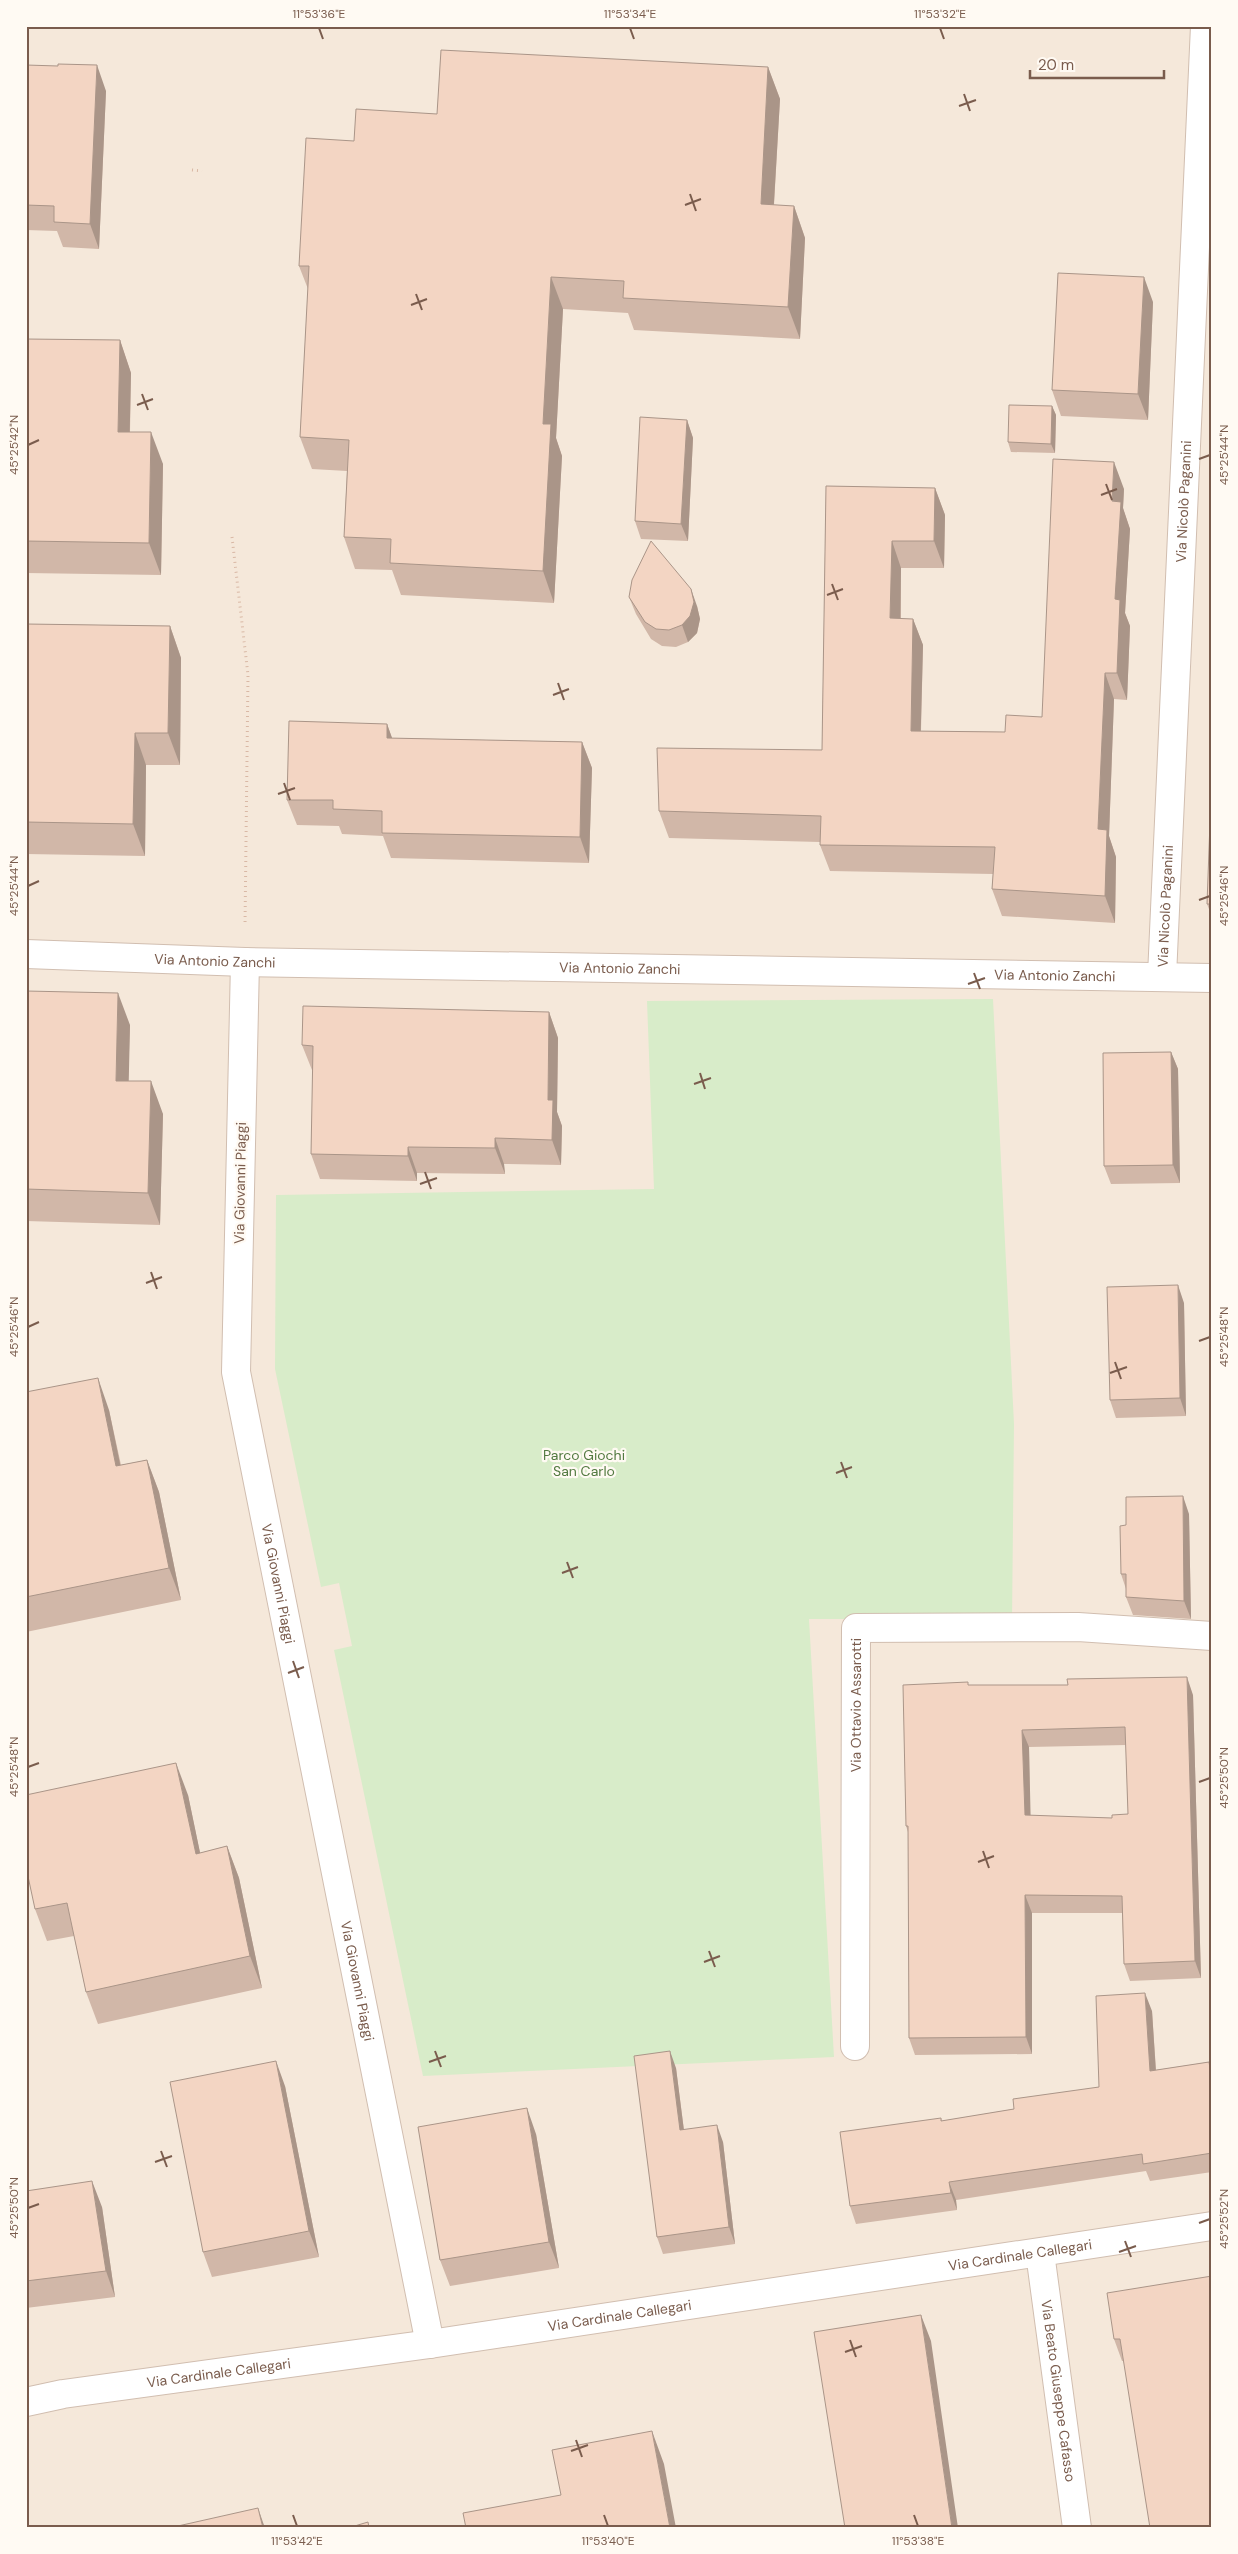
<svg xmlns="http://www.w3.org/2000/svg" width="1238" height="2554" viewBox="0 0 1238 2554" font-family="'DM Sans',sans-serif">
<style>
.residential{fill:#f5e8da}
.green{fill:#d8ecc9}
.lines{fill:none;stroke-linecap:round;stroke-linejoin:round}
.minor-casing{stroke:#d1beb0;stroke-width:30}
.path{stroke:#d9b8a5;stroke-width:3;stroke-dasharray:1 4;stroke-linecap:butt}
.minor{stroke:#fff;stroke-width:28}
.wall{fill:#d1b7a8;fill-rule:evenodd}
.shaded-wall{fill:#aa9588}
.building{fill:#f3d5c3;stroke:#aa9588;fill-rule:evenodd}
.ticks{fill:none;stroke:#7a5c4d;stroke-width:2}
.labels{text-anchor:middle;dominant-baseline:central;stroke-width:4.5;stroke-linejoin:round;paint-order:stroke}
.street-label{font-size:14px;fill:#7a5c4d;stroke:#fffaf3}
.park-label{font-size:14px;fill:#537a41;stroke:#fffaf3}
.neatline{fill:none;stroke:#7a5c4d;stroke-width:2}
.ticks-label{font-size:12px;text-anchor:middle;fill:#7a5c4d}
</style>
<rect width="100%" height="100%" fill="#fdf6ec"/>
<path class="residential" d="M 26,26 L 1212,26 L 1212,2528 L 26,2528 Z"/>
<path class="green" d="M 993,999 L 1014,1424 L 1012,1623 L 953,1619 L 809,1619 L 834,2057 L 423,2076 L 334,1650 L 352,1646 L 339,1583 L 321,1587 L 275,1369 L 276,1195 L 654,1189 L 647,1001 Z"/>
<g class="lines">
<defs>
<g id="minor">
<path id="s1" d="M 26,954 L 245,962 L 1212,978"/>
<path id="s2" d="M 245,962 L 236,1372 L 430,2344"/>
<path id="s3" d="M 1162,976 L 1205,26"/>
<path id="s4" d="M 855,2046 L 856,1628 L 1078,1627 L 1212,1636"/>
<path id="s5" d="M 1040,2253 L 1077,2528"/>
<path id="s6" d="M 26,2402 L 63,2394 L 430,2344 L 1212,2226"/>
</g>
</defs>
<use href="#minor" class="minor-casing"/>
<path class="path" d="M 192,170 L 202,171
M 232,537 L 248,675 L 245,925"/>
<use href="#minor" class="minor"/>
</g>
<path class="wall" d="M 26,65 L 106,91 L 99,249 L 63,247 L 57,231 L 26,230 Z
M 768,67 L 780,99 L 774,205 L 794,206 L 805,238 L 800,339 L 634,330 L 628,313 L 563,309 L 556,438 L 562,456 L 554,603 L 401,595 L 392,570 L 355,569 L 344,537 L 347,471 L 312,469 L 300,437 L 308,289 L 299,266 L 354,141 L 437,114 Z
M 1153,302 L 1148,420 L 1061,416 L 1052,390 Z
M 26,339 L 120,340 L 131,373 L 130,432 L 163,464 L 161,575 L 26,573 Z
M 1052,406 L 1056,415 L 1055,453 L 1011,452 L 1008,442 Z
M 687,420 L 693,438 L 688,541 L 641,539 L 635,521 Z
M 826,486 L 935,488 L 945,515 L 944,568 L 901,568 L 901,619 L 913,619 L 923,645 L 921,731 L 1005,732 L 1042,717 L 1124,489 L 1123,508 L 1130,529 L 1125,613 L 1130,626 L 1127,700 L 1114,699 L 1109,836 L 1116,857 L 1115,923 L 1002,916 L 992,889 L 993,874 L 830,871 L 820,845 L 820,842 L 669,838 L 659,811 L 822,750 Z
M 629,597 L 697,606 L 700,619 L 697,633 L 688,642 L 676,647 L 662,646 L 651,639 L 636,614 Z
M 26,624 L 170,626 L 181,658 L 180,765 L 146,765 L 145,856 L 26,854 Z
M 387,724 L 392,738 L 582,742 L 592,768 L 589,863 L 391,858 L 383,836 L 342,834 L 339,826 L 297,825 L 287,800 Z
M 1212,822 L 1212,917 L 1207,904 Z
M 26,991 L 130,1025 L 128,1081 L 163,1114 L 160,1225 L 26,1221 Z
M 549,1012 L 558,1038 L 557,1112 L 562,1126 L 561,1165 L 504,1164 L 505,1174 L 417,1173 L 417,1181 L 320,1179 L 311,1154 L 313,1070 L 312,1070 L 302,1045 Z
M 1171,1052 L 1178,1069 L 1180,1183 L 1111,1184 L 1104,1166 Z
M 1184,1303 L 1186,1416 L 1116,1418 L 1110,1400 Z
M 26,1392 L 109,1410 L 121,1465 L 147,1460 L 159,1492 L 181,1600 L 26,1632 Z
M 1189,1514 L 1191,1619 L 1133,1615 L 1126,1597 L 1126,1589 L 1121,1574 L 1126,1525 Z
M 969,1685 L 1193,1695 L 1201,1978 L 1130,1981 L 1124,1964 L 1122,1913 L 1032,1913 L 1032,2054 L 915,2055 L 909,2038 L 908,1832 L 906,1826 ZM 1126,1745 L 1128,1814 L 1112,1818 L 1030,1816 L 1029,1747 Z
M 188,1795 L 200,1853 L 227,1846 L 239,1878 L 262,1988 L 98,2024 L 86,1992 L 74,1936 L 47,1941 L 35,1909 Z
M 1152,2011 L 1156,2070 L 1209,2062 L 1212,2070 L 1212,2172 L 1150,2181 L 1146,2171 L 956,2200 L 957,2210 L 856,2224 L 850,2206 L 941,2118 L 942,2121 L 1014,2109 L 1099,2087 Z
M 676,2068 L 684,2130 L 723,2142 L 735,2244 L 663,2254 L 657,2237 Z
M 285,2086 L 319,2257 L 212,2277 L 203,2252 Z
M 536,2134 L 559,2268 L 450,2286 L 440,2260 Z
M 26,2191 L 102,2207 L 115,2297 L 26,2308 Z
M 1212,2276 L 1124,2361 L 1122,2361 L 1114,2339 Z"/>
<path class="shaded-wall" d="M 97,65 L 106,91 L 99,249 L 90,224 Z
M 768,67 L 780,99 L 772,236 L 761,204 Z
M 794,206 L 805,238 L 800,339 L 788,307 Z
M 551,277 L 563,309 L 556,438 L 562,456 L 554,603 L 543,571 L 543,424 Z
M 1144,277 L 1153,302 L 1148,420 L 1138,394 Z
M 120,340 L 131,373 L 129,464 L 118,432 Z
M 1052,406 L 1056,415 L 1055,453 L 1051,444 Z
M 687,420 L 693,438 L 688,541 L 681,524 Z
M 151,432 L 163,464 L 161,575 L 149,543 Z
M 1114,462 L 1124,489 L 1123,508 L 1130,529 L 1125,613 L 1130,626 L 1127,700 L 1117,673 L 1112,501 Z
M 935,488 L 945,515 L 944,568 L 934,541 Z
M 892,541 L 901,568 L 900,645 L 890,618 Z
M 691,589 L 697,606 L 700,619 L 697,633 L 688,642 L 682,625 Z
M 913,619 L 923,645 L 920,758 L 911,731 Z
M 170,626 L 181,658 L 180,765 L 168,733 Z
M 1105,673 L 1114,699 L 1109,836 L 1116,857 L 1115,923 L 1105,896 L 1098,829 Z
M 387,724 L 396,749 L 387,738 Z
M 135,733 L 146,765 L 145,856 L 133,824 Z
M 582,742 L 592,768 L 589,863 L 580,837 Z
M 118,993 L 130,1025 L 128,1113 L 116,1081 Z
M 549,1012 L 558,1038 L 557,1112 L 562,1126 L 561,1165 L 552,1140 L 548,1100 Z
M 1171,1052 L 1178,1069 L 1180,1183 L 1173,1165 Z
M 151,1081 L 163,1114 L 160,1225 L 148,1193 Z
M 495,1138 L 504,1164 L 505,1174 L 495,1148 Z
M 408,1147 L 417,1173 L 417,1181 L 408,1156 Z
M 1178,1285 L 1184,1303 L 1186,1416 L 1180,1398 Z
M 98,1378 L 109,1410 L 127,1498 L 116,1466 Z
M 147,1460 L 159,1492 L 181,1600 L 169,1568 Z
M 1183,1496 L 1189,1514 L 1191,1619 L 1184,1601 Z
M 1187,1677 L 1193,1695 L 1201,1978 L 1195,1961 Z
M 1022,1730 L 1029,1747 L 1031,1833 L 1025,1815 Z
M 176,1763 L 188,1795 L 207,1886 L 196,1854 Z
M 227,1846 L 239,1878 L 262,1988 L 250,1956 Z
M 1025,1895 L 1032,1913 L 1032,2054 L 1026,2037 Z
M 1145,1993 L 1152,2011 L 1157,2089 L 1150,2071 Z
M 670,2051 L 676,2068 L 686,2147 L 680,2130 Z
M 276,2061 L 285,2086 L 319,2257 L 309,2231 Z
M 1209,2062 L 1212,2070 L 1212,2080 Z
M 527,2108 L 536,2134 L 559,2268 L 549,2242 Z
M 717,2125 L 723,2142 L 735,2244 L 729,2227 Z
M 92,2181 L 102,2207 L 115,2297 L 106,2271 Z
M 949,2182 L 956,2200 L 957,2210 L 951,2193 Z
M 921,2315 L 931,2341 L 958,2528 L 952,2528 Z
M 652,2431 L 664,2464 L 676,2528 L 670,2528 Z
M 258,2508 L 265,2528 L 263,2528 Z"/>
<path class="building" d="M 441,50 L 768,67 L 761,204 L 794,206 L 788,307 L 623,298 L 624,281 L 551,277 L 543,424 L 551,424 L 543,571 L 390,563 L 391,539 L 344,537 L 349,440 L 300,437 L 309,266 L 299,266 L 306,138 L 354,141 L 356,109 L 437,114 Z
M 58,64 L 97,65 L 90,224 L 54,222 L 54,206 L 26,205 L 26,65 L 58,66 Z
M 1058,273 L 1144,277 L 1138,394 L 1052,390 Z
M 26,339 L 120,340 L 118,432 L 151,432 L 149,543 L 26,541 Z
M 1009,405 L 1052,406 L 1051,444 L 1008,442 Z
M 640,417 L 687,420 L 681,524 L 635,521 Z
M 1053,459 L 1114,462 L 1112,501 L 1121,502 L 1115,599 L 1120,600 L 1117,673 L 1105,673 L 1098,829 L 1107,830 L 1105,896 L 992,889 L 995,847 L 820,845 L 821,816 L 659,811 L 657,748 L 822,750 L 826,486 L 935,488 L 934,541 L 892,541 L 890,618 L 913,619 L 911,731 L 1005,732 L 1006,715 L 1042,717 Z
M 651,541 L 691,589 L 694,602 L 690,616 L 682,625 L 669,630 L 656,629 L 645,622 L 629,597 L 632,580 Z
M 26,624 L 170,626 L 168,733 L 135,733 L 133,824 L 26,822 Z
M 289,721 L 387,724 L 387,738 L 582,742 L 580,837 L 382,833 L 382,811 L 333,809 L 333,800 L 287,800 Z
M 1210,822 L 1212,822 L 1212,904 L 1207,904 Z
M 26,991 L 118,993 L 116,1081 L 151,1081 L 148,1193 L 26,1189 Z
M 303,1006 L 549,1012 L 548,1100 L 553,1100 L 552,1140 L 495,1138 L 495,1148 L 408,1147 L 408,1156 L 311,1154 L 313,1046 L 302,1045 Z
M 1171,1052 L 1173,1165 L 1104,1166 L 1103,1053 Z
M 1178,1285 L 1180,1398 L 1110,1400 L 1107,1287 Z
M 98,1378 L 116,1466 L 147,1460 L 169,1568 L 26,1597 L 26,1392 Z
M 1183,1496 L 1184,1601 L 1126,1597 L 1126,1574 L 1121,1574 L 1120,1526 L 1126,1525 L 1126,1497 Z
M 1187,1677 L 1195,1961 L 1124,1964 L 1122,1896 L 1025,1895 L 1026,2037 L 909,2038 L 908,1826 L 906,1826 L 903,1685 L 968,1682 L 968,1685 L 1068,1685 L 1067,1679 ZM 1125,1727 L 1128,1814 L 1112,1815 L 1112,1818 L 1025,1815 L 1022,1730 Z
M 176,1763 L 196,1854 L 227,1846 L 250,1956 L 86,1992 L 67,1903 L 35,1909 L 26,1867 L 26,1795 Z
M 1145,1993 L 1150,2071 L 1209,2062 L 1212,2080 L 1212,2153 L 1143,2164 L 1142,2154 L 949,2182 L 951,2193 L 850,2206 L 840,2132 L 941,2118 L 941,2121 L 1014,2109 L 1013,2099 L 1099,2087 L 1096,1996 Z
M 670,2051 L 680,2130 L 717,2125 L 729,2227 L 657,2237 L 634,2056 Z
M 276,2061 L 309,2231 L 203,2252 L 170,2082 Z
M 527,2108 L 549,2242 L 440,2260 L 418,2127 Z
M 92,2181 L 106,2271 L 26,2281 L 26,2191 Z
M 1212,2276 L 1212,2528 L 1150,2528 L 1120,2339 L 1114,2339 L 1107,2293 Z
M 921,2315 L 952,2528 L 845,2528 L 814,2332 Z
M 652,2431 L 670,2528 L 466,2528 L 463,2513 L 561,2495 L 552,2450 Z
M 258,2508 L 263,2528 L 169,2528 Z
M 368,2522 L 369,2528 L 348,2528 Z"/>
<path class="ticks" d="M 319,28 L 323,39M 630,28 L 634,39M 940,28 L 944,39M 964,94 L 970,111M 959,106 L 976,100M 690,194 L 696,211M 685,205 L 701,199M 416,294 L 422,310M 411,305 L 427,299M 142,394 L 148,410M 137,405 L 153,399M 28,445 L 39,440M 1199,459 L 1210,455M 1106,484 L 1112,500M 1101,495 L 1117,489M 832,584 L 838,600M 827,595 L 843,589M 558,683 L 564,700M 553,695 L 569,689M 284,783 L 290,800M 278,794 L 295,788M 28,886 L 39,881M 1199,900 L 1210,896M 974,973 L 980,989M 968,984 L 985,978M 700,1073 L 705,1089M 694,1084 L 711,1078M 425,1172 L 431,1189M 420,1184 L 437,1178M 151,1272 L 157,1289M 146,1283 L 162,1277M 28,1327 L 39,1322M 1199,1341 L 1210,1337M 1115,1362 L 1121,1379M 1110,1373 L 1127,1367M 841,1462 L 847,1478M 836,1473 L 852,1467M 567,1562 L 573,1578M 562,1573 L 578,1567M 293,1661 L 299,1678M 288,1673 L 304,1667M 28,1767 L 39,1763M 1199,1782 L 1210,1778M 983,1851 L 989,1868M 978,1862 L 994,1856M 709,1951 L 715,1967M 704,1962 L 720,1956M 435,2051 L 441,2067M 429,2062 L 446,2056M 161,2151 L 167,2167M 155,2162 L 172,2156M 28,2208 L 39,2204M 1199,2223 L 1210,2219M 1125,2241 L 1131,2257M 1119,2252 L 1136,2246M 850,2340 L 856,2357M 845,2352 L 862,2346M 576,2440 L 582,2457M 571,2451 L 588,2445M 293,2515 L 297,2526M 604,2515 L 608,2526M 914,2515 L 918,2526"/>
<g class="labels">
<g class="street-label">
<text stroke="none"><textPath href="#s3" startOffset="475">Via Nicolò Paganini</textPath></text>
<text stroke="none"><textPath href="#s3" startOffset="70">Via Nicolò Paganini</textPath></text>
<text stroke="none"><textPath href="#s1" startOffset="189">Via Antonio Zanchi</textPath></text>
<text stroke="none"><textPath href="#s1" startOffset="594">Via Antonio Zanchi</textPath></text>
<text stroke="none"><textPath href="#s1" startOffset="1029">Via Antonio Zanchi</textPath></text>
<text transform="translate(240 1183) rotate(-89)">Via Giovanni Piaggi</text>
<text stroke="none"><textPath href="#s2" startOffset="626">Via Giovanni Piaggi</textPath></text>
<text stroke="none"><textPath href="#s4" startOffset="341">Via Ottavio Assarotti</textPath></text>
<text stroke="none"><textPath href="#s2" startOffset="1031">Via Giovanni Piaggi</textPath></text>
<text stroke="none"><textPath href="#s6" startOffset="1005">Via Cardinale Callegari</textPath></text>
<text stroke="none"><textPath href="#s6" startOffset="600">Via Cardinale Callegari</textPath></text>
<text stroke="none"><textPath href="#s6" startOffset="195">Via Cardinale Callegari</textPath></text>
<text stroke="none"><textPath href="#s5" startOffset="139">Via Beato Giuseppe Cafasso</textPath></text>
</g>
<g class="park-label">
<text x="584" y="1455">Parco Giochi<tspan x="584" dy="16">San Carlo</tspan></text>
</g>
</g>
<rect width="1238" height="2554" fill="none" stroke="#fffaf3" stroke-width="55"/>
<path d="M1030 70v8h134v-8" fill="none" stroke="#7a5c4d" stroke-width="2.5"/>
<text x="1038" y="70" font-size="15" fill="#7a5c4d" stroke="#fffaf3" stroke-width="4" paint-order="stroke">20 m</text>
<rect x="28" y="28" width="1182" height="2498" class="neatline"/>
<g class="ticks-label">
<text x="319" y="18">11°53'36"E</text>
<text x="630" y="18">11°53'34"E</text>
<text x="940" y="18">11°53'32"E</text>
<text transform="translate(14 445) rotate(-90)" y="4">45°25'42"N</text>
<text transform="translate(1224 455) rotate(-90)" y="4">45°25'44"N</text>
<text transform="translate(14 886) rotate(-90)" y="4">45°25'44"N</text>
<text transform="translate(1224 896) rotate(-90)" y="4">45°25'46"N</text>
<text transform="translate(14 1327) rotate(-90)" y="4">45°25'46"N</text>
<text transform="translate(1224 1337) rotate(-90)" y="4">45°25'48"N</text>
<text transform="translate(14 1767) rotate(-90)" y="4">45°25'48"N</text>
<text transform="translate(1224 1778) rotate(-90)" y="4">45°25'50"N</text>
<text transform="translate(14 2208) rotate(-90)" y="4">45°25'50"N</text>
<text transform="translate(1224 2219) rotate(-90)" y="4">45°25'52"N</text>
<text x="297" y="2545">11°53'42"E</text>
<text x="608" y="2545">11°53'40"E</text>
<text x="918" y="2545">11°53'38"E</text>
</g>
</svg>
